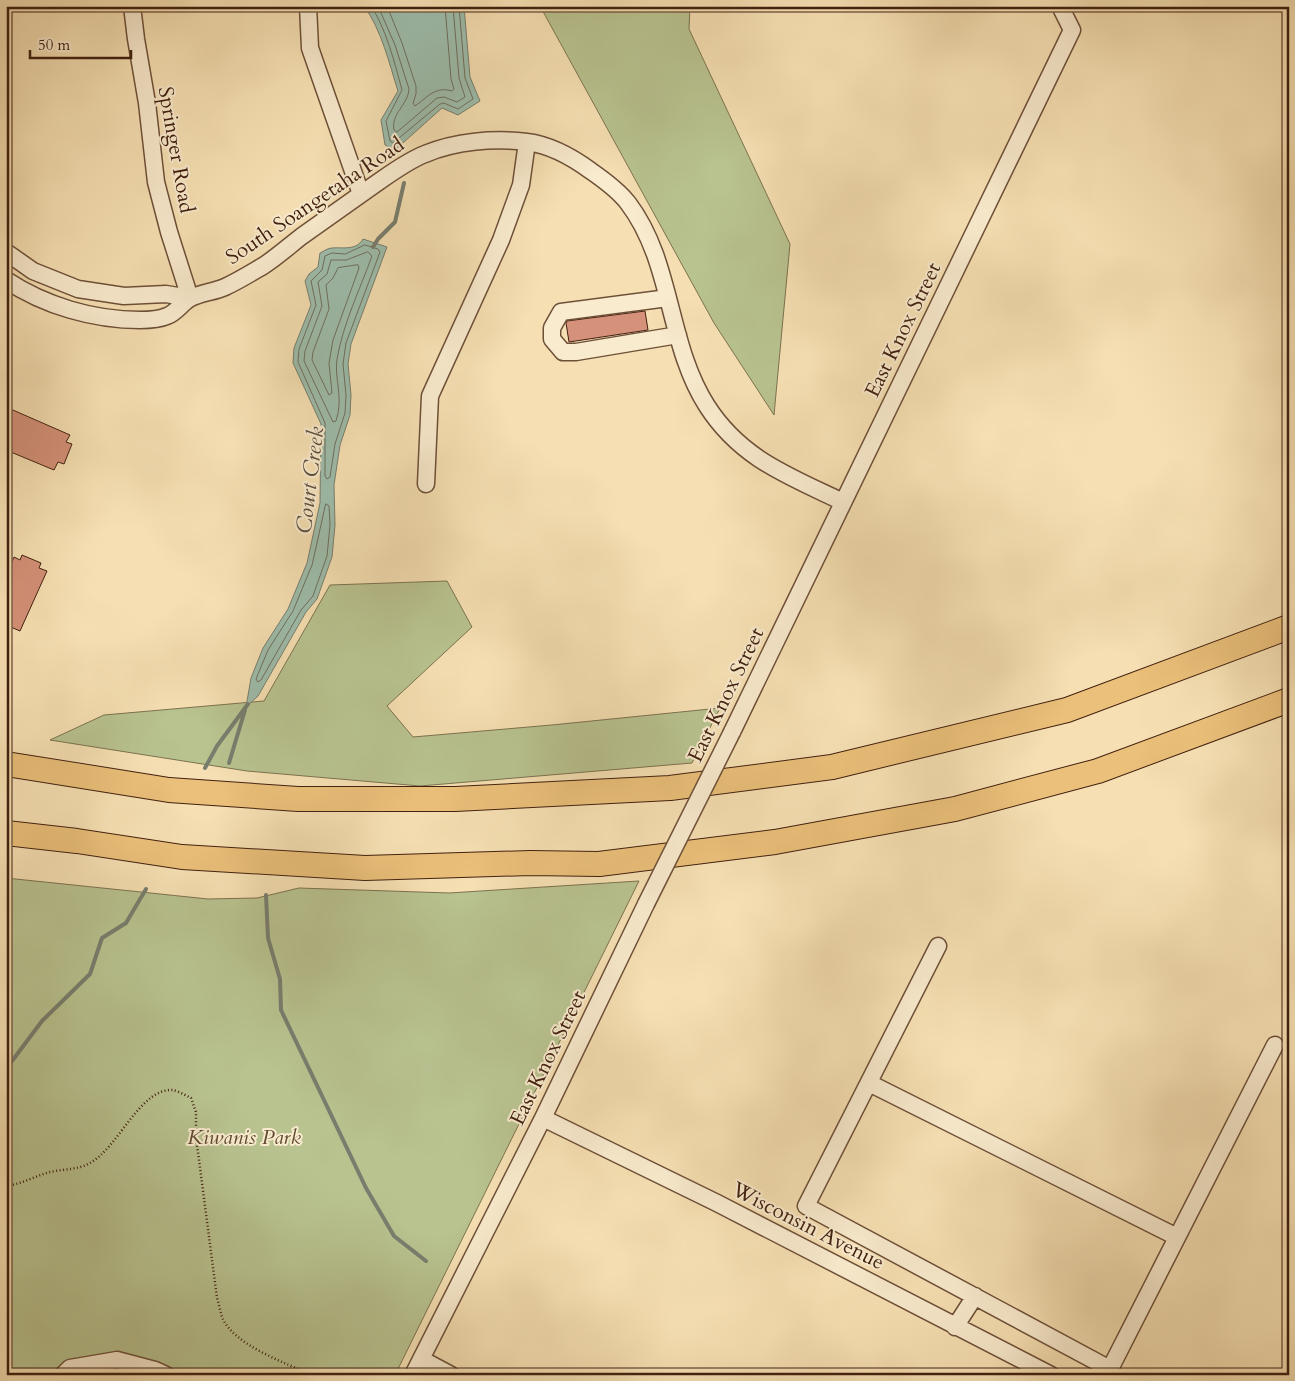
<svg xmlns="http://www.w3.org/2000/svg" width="1295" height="1381" viewBox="0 0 1295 1381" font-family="Cardo,serif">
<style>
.green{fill:#b8c390;stroke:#7c7250}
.water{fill:#9dbdac;stroke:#787e6e}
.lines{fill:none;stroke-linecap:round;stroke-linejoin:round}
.shore{stroke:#6f6e5e;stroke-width:1}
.stream{stroke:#787e6e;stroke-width:4}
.building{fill:#d59179;stroke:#412010}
.minor-casing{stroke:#6e5039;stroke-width:19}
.highway-casing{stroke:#412010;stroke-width:26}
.path{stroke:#412010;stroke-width:2.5;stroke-dasharray:1 2.5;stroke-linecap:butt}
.minor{stroke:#f9ebce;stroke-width:16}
.highway{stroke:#ebc07a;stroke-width:24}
.minor-bridge-casing{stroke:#6e5039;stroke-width:19;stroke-linecap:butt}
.minor-bridge{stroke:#f9ebce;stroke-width:16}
.labels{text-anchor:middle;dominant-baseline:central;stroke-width:4;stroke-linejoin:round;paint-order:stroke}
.street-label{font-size:21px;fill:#412010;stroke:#f9ebce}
.park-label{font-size:21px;font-style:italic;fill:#5f4930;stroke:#f9ebce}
.water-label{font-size:22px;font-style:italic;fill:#5d4f3f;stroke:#f9ebce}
</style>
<rect width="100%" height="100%" fill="#f6e0b3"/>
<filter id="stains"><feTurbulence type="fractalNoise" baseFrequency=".004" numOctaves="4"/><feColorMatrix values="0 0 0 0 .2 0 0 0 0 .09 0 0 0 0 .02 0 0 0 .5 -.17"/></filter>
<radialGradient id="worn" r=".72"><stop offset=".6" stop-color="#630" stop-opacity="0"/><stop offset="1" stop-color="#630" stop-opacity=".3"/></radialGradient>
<path class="green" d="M 540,6 L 690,6 L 689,29 L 790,244 L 774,415 L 714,323 Z
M 447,581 L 472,627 L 387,706 L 413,737 L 552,725 L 720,708 L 692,763 L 420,786 L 247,771 L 50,740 L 104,715 L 264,701 L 330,585 Z
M 6,878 L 208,899 L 257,898 L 299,888 L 449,893 L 639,881 L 395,1375 L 6,1375 Z"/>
<path class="water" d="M 364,6 L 464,6 L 470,77 L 480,101 L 458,115 L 442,108 L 395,150 L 385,145 L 381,120 L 398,91 C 389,63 382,31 364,6 Z
M 363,239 L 387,247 L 351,344 L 348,364 L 351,395 L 350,415 L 340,445 L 334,485 L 335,525 L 332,557 L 317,599 L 306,612 L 258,696 L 246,707 L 251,678 L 263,648 L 288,609 L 307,563 L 320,503 L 321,424 L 293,363 L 294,348 L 311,305 L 305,281 L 309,274 L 318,267 L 320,253 C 324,251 328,248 332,248 C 343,247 356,251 363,239 Z"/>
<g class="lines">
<path class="shore" d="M 371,6 C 386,28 395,64 402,90 L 386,121 L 390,141 L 393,143 L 440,104 L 444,103 L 458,109 L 473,99 L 465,78 L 459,6
M 378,6 L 395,45 L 409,89 C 408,105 391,113 394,130 L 397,132 L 437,98 L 444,97 L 457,102 L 465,97 L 459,78 L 453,6
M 387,6 L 402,43 L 416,86 L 416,94 L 413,103 L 415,106 C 428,97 435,86 452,91 L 454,89 L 451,79 L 445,6
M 365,245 L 378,249 L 380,252 L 346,343 L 343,364 L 346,395 L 345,413 L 335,444 L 330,477 L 327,479 L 325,476 L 325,423 L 298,362 L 299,349 L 316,305 L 311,281 L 322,270 L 325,256 L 332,253 L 345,254 Z
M 368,252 L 372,256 C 360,289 343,324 337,359 C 334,380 344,397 336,421 L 333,422 L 304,361 L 305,351 L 322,306 L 318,282 L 327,274 L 331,260 L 346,260 Z
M 358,265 L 359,268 L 333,340 L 329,363 L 332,393 L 329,395 L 312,360 L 313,352 L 329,309 L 326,285 L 333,278 L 338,268 Z
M 326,504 L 329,506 L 330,525 L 327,556 L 313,596 L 301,610 L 261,680 L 258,682 L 256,679 L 268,650 L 293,611 L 312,565 Z"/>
<path class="stream" d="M 373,247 L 378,239 L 395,222 L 404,183
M 229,763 L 245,710
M 205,768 L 217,746 L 248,704
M 266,895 L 268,938 L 280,979 L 281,1010 L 366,1188 L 394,1236 L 426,1261
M 9,1065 L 42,1021 L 90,974 L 102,938 L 126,923 L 146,889"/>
</g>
<path class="building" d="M 645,311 L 648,330 L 569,342 L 566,323 L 567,321 Z
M 6,407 L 70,435 L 66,442 L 72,444 L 64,464 L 58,462 L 54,470 L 6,450 Z
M 22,555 L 41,563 L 39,568 L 47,571 L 20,631 L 6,625 L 6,575 L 14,557 L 20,560 Z"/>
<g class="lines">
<defs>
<path id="minor" d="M 132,6 L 136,39 L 147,103 L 156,182 L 169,232 L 190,298
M 308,6 L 310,48 L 361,194
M 6,252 L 33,271 L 78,289 L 124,296 L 166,294 L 190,298
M 6,280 C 45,306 94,320 140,320 C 148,320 160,319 167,316 C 176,313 181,304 189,299 C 199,293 214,292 225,287 C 238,281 251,273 263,266 C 277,257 289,246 302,236 C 326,219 350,202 374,185 C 390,174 407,161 425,154 C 456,141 494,138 527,142 C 551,145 572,157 591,171 C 604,180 618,190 628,203 C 673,262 667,344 707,406 C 741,459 789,476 843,502
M 668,298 L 561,312 L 552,328 L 552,339 L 563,352 L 576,352 L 678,335
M 426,484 L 430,396 L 501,240 L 521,185 L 527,142
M 732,732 L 1072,30 L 1060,6
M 938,946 L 806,1206 L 1110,1369 L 1275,1045
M 869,1083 L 1177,1237
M 543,1118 L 717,1203 L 1051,1375
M 955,1327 L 975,1296
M 421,1359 L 451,1375
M 63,1375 L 70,1368 L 117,1360 L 155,1370 L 166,1375
M 413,1375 L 543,1118 L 646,904"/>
<path id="highway" d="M 6,764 L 169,790 L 298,799 L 455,799 L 670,788 L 832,767 L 1067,710 L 1289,627
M 6,833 L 77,841 L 182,857 L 365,868 L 530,863 L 599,864 L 775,842 L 955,809 L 1098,771 L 1289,700"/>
</defs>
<use href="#minor" class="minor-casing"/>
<use href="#highway" class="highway-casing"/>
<path class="path" d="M 6,1186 C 22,1184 35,1176 50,1172 C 62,1169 77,1170 88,1164 C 118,1150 139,1088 173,1090 C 178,1091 185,1095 191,1098 L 196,1112 L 196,1137 L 217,1298 C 219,1304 220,1311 222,1317 C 233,1345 286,1363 312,1375"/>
<use href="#minor" class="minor"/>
<use href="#highway" class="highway"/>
<defs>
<path id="minor-bridge" d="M 646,904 L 732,732"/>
</defs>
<use href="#minor-bridge" class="minor-bridge-casing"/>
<use href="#minor-bridge" class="minor-bridge"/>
</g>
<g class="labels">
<g class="street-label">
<text transform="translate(176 150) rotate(80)">Springer Road</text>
<text transform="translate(315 201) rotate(-34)">South Soangetaha Road</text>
<text transform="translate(903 330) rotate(-64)">East Knox Street</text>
<text transform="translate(726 695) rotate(-64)">East Knox Street</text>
<text transform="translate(548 1058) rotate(-64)">East Knox Street</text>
<text transform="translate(808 1226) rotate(27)">Wisconsin Avenue</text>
</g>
<g class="park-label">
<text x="244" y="1137">Kiwanis Park</text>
</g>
<g class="water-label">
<text transform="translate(310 480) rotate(-83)">Court Creek</text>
</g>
</g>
<rect width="1295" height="1381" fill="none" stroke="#f6e0b3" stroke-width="25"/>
<rect x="8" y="8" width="1280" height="1366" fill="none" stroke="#412010" stroke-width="2.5"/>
<rect x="12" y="12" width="1270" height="1356" fill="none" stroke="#412010"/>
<path d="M30 50v8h101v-8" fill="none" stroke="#412010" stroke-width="2.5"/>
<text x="38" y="50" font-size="15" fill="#412010" stroke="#f9ebce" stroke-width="4" paint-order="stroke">50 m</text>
<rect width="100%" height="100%" filter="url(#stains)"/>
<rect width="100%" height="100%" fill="url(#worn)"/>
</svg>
